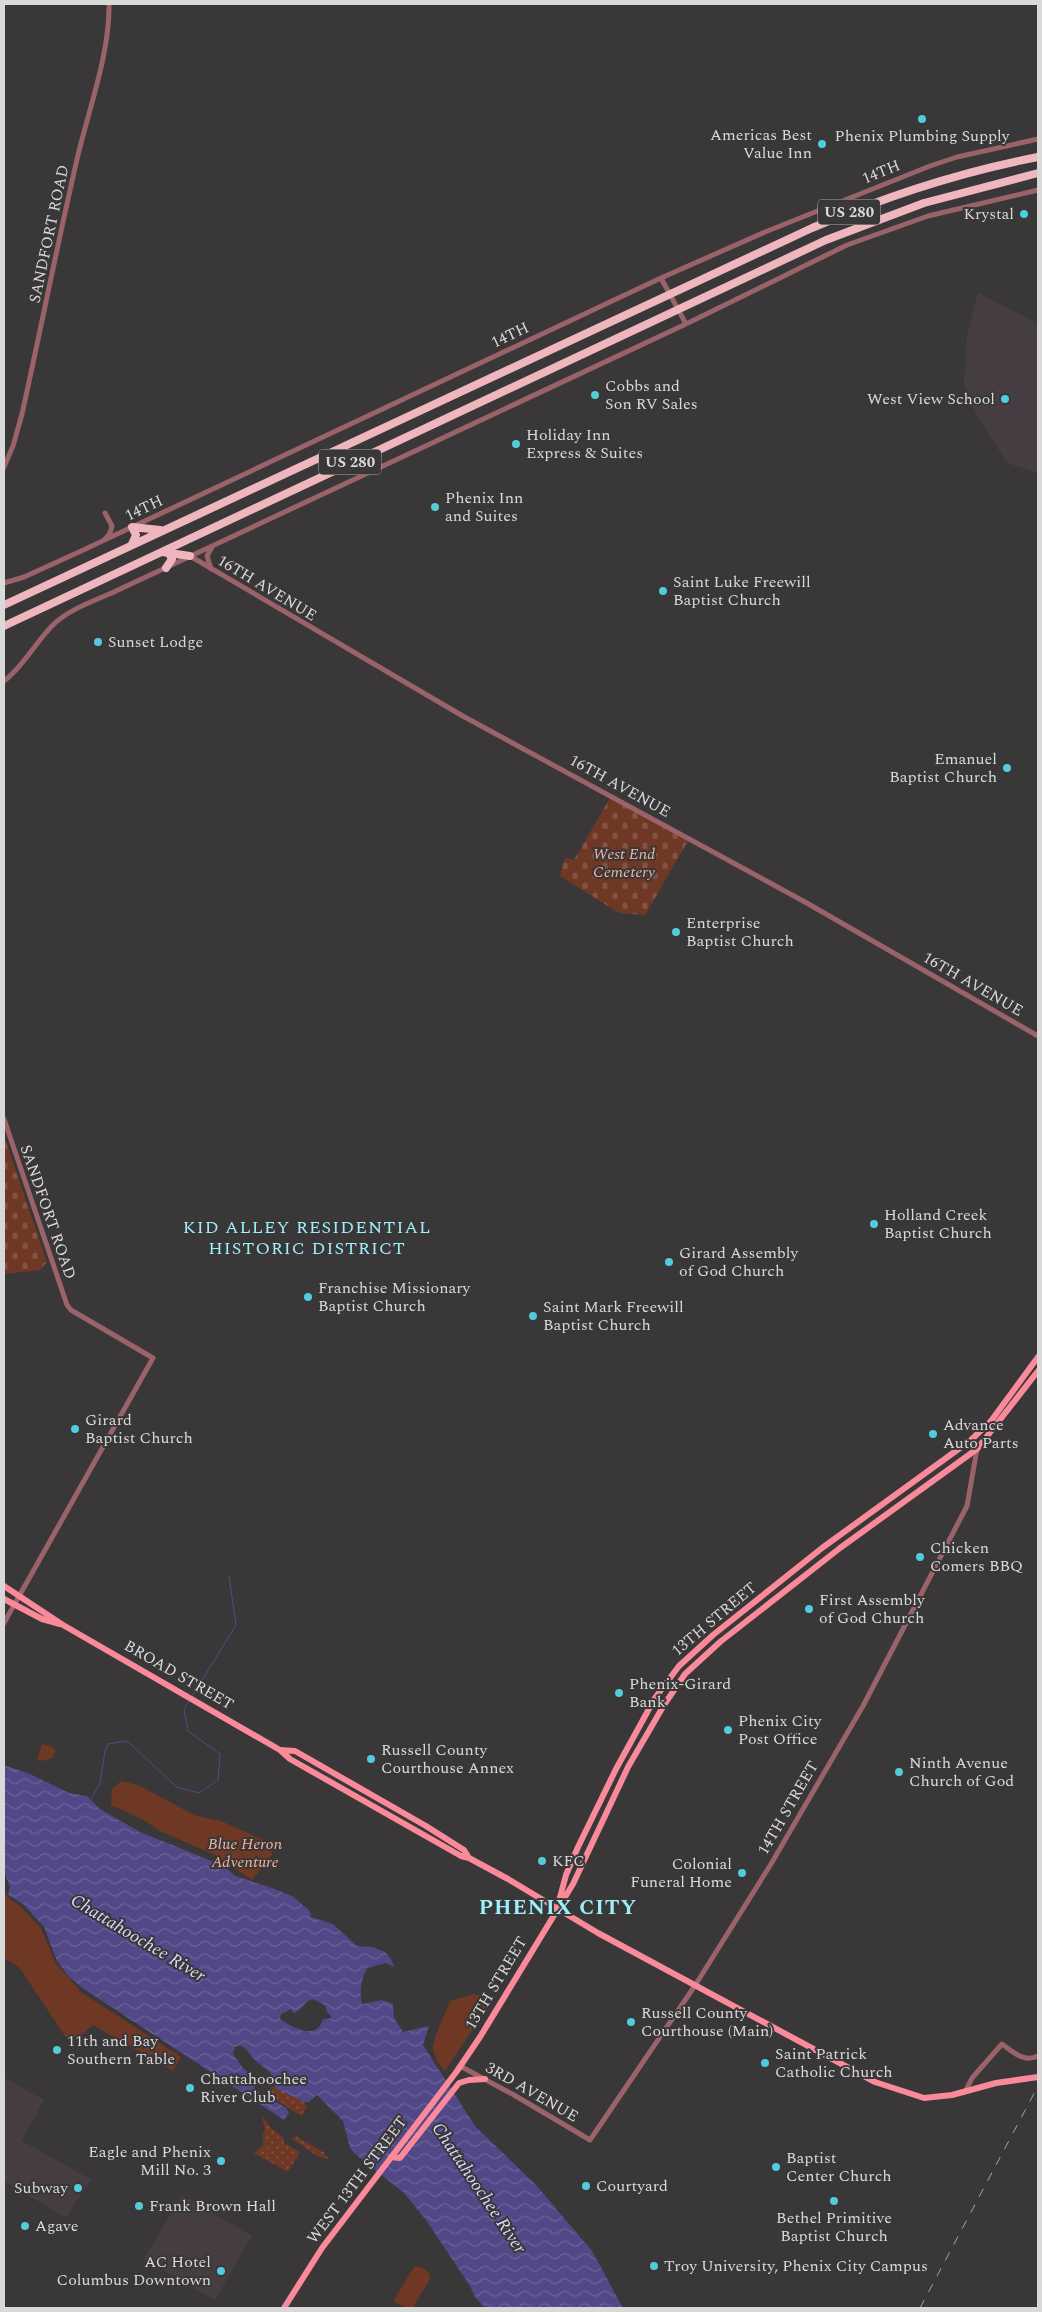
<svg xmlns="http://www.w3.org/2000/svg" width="1042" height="2312" viewBox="0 0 1042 2312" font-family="Spectral,serif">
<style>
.built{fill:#463d42}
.grass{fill:url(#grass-dots)}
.cemetery{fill:url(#cemetery-stones)}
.park{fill:#6f3825}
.water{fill:url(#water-waves);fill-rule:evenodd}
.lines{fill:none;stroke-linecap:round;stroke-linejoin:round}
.stream{stroke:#534887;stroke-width:1}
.minor{stroke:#9a6369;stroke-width:5}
.major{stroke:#fa8a99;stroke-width:6}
.highway{stroke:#efb7bd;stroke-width:8}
.rail{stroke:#a4a3a3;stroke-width:1;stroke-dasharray:9 9;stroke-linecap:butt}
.poi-dot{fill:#52cbda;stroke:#393738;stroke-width:2}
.labels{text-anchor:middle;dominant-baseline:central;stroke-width:4;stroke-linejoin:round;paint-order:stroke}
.shield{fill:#393738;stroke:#aaa8a9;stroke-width:1}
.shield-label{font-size:15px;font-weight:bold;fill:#dad9d9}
.poi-label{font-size:16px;fill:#dad9d9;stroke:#393738;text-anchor:start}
.street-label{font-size:16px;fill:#dad9d9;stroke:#393738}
.park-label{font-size:16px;font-style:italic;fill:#f2b49f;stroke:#393738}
.neighbourhood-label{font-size:18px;letter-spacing:1px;fill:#9feffa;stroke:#393738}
.water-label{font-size:18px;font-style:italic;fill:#dad6fd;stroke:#393738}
.district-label{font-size:21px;font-weight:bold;letter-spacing:1px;fill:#9feffa;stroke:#393738}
</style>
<defs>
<pattern id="grass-dots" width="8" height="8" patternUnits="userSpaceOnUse" patternTransform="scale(1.25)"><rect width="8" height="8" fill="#6f3825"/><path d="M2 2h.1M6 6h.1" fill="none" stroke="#835444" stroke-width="1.8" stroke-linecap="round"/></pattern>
<pattern id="cemetery-stones" width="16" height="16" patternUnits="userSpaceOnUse" patternTransform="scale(1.25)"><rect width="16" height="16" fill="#6f3825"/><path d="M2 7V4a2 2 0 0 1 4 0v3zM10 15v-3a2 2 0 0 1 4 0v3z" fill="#835444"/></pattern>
<pattern id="water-waves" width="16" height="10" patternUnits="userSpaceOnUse" patternTransform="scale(1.25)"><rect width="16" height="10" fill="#534887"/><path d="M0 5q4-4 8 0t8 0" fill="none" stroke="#6b6297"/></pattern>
</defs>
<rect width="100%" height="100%" fill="#393738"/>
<path class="built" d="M 978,293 L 1038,323 L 1038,473 L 1007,463 L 977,416 L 964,383 L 967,335 Z
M 4,2077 L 44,2100 L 22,2141 L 91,2179 L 66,2218 L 4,2181 Z
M 182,2195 L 252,2236 L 215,2300 L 144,2259 Z"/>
<path class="grass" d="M 272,2086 L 305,2102 L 305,2105 L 307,2107 L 301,2116 L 269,2095 Z
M 262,2115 L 271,2128 L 284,2138 L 284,2143 L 300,2152 L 289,2170 L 286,2171 L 254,2153 C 259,2148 267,2146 262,2137 L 265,2130 Z
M 296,2136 L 323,2152 L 329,2159 L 319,2157 L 292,2139 Z"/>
<path class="cemetery" d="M 610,798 L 688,841 L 645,915 L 619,913 L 560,876 L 565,858 L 574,860 Z
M 4,1136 L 47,1262 L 40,1270 L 4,1274 Z"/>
<path class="park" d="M 42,1744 L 51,1746 L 56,1751 L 52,1758 L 43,1761 L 37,1759 Z
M 121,1781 L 138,1785 L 196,1816 L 221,1821 L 268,1842 L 272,1855 L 252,1880 L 217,1856 L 160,1831 L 142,1819 L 111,1805 L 112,1789 Z
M 4,1892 L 10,1899 L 20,1906 L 41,1928 L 55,1962 L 81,1992 L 181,2057 L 173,2071 L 93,2025 L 71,2045 L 19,1967 L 4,1958 Z
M 474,1994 L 479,1995 L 490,2003 L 445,2071 C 441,2068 432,2053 433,2047 C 435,2032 445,2015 450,2001 Z
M 414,2267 C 422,2266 430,2270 430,2279 L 413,2308 L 406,2308 L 393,2301 Z"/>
<path class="water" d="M 4,1765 L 30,1774 L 69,1793 L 87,1796 L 100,1809 L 140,1832 L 224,1866 L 235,1876 L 275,1889 L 292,1896 L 310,1911 L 311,1917 L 333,1924 L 357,1946 L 372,1947 L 385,1952 L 391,1959 L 394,1967 L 386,1963 L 367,1968 C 361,1980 359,1991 362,2004 L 382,2000 L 393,2004 L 394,2018 L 403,2032 L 429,2026 L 423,2045 L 475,2126 L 536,2185 L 592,2251 L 623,2308 L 485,2308 L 475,2297 L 470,2286 L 426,2220 L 404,2193 L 354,2153 L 350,2148 L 343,2121 L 317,2095 L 309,2102 L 305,2102 L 275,2088 C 275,2071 265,2070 254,2059 C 249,2054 248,2049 240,2045 L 235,2047 L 233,2054 L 243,2068 L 259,2081 L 254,2088 C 260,2091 261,2097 267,2100 L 268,2097 L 286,2108 L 289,2113 L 284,2120 L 84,1989 L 69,1977 L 57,1961 L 44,1927 L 23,1904 L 8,1895 L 10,1887 L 4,1872 ZM 313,1999 L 326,2006 L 326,2010 L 332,2018 L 323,2019 C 317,2041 293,2028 280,2019 L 281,2014 L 291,2009 L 294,2013 C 303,2010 304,2001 313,1999 Z"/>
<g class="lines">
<path class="stream" d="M 193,1695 L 236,1625 L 229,1576
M 90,1801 L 100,1783 L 105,1751 L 108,1744 L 127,1741 L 177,1787 L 199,1793 L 218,1780 L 220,1754 L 188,1731 L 184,1709 L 189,1701"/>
<path class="minor" d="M 661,278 L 686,324
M 4,467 L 13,446 L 22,414 C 41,328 58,241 78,155 C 89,109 110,52 109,4
M 105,513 L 112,526 L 110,533 L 105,539
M 190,556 L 461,715 L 805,902 L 1038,1036
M 211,569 L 207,556 L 212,547
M 4,583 L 24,577 L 79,552 L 661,278 L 765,232 L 930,166 L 957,157 L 1038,139
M 4,681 C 23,667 35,643 52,626 C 68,609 95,601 116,591 L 686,324 L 847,245 L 928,216 L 1038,190
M 4,1119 L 67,1305 L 71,1310 L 153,1358 L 4,1623
M 460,2066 L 514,2095 L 590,2140 L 696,1984 L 771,1864 L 863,1706 L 967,1506 L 977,1449
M 965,2092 L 972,2078 L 1002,2044 C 1013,2052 1024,2063 1038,2056"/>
<path class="major" d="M 4,1586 L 63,1625 L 280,1750 L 290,1759 L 461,1856 L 469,1858 L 508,1879 L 598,1933 L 875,2082 L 924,2098 L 952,2095 L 996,2083 L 1038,2077
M 4,1599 L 42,1619 L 60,1624
M 280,1750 L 295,1751 L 426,1826 L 464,1850 L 469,1858
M 559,1901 L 566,1875 L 578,1847 L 616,1769 L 655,1698 L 679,1666 L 713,1635 L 822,1548 L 971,1440 L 991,1421 L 1038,1357
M 391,2157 L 400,2158 L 459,2083 L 469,2080 L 485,2079
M 284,2308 L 322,2248 L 457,2071 L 480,2037 L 573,1884 L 628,1767 L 664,1705 L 685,1674 L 720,1642 L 840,1548 L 977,1449 L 1038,1371"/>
<path class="highway" d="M 132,544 L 136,535 L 132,527 L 160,530
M 162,552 L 190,556
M 166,568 L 172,559 L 168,551
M 4,605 L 812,228 C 884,197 960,172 1038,157
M 4,626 L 826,240 L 924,203 L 1038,173"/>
<path class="rail" d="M 920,2308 L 1038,2086"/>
</g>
<g class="poi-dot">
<circle cx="922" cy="119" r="5"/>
<circle cx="822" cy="144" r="5"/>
<circle cx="1024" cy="214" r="5"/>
<circle cx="595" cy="395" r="5"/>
<circle cx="1005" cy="399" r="5"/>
<circle cx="516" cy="444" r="5"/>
<circle cx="435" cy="507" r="5"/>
<circle cx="663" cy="591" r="5"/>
<circle cx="98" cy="642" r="5"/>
<circle cx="1007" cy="768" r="5"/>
<circle cx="676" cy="932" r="5"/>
<circle cx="874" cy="1224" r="5"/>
<circle cx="669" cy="1262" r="5"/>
<circle cx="308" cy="1297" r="5"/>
<circle cx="533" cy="1316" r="5"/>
<circle cx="75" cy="1429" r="5"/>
<circle cx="933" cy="1434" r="5"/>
<circle cx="920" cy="1557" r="5"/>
<circle cx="809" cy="1609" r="5"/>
<circle cx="619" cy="1693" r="5"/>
<circle cx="728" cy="1730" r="5"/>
<circle cx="371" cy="1759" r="5"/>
<circle cx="899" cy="1772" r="5"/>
<circle cx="542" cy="1861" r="5"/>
<circle cx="742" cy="1873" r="5"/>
<circle cx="631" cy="2022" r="5"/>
<circle cx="57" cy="2050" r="5"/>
<circle cx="765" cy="2063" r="5"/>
<circle cx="190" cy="2088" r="5"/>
<circle cx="221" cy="2161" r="5"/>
<circle cx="776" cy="2167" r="5"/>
<circle cx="586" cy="2186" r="5"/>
<circle cx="78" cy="2188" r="5"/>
<circle cx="834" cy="2201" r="5"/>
<circle cx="139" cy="2206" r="5"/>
<circle cx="25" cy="2226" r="5"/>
<circle cx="654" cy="2266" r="5"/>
<circle cx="221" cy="2271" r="5"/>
</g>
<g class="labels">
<g class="shield">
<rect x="818" y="199.5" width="62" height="25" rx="4"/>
<rect x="319" y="449.5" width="62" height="25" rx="4"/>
</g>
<g class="shield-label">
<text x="849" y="212">US 280</text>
<text x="350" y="462">US 280</text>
</g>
<g class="poi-label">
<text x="812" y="135" text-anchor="end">Americas Best<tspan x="812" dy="18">Value Inn</tspan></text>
<text x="922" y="136" text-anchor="middle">Phenix Plumbing Supply</text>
<text x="1014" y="214" text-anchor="end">Krystal</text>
<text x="605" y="386">Cobbs and<tspan x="605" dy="18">Son RV Sales</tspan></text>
<text x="995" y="399" text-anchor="end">West View School</text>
<text x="526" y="435">Holiday Inn<tspan x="526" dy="18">Express &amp; Suites</tspan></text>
<text x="445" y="498">Phenix Inn<tspan x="445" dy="18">and Suites</tspan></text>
<text x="673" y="582">Saint Luke Freewill<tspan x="673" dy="18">Baptist Church</tspan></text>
<text x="108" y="642">Sunset Lodge</text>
<text x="997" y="759" text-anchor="end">Emanuel<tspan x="997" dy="18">Baptist Church</tspan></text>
<text x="686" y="923">Enterprise<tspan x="686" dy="18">Baptist Church</tspan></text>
<text x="884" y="1215">Holland Creek<tspan x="884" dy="18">Baptist Church</tspan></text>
<text x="679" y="1253">Girard Assembly<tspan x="679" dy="18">of God Church</tspan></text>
<text x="318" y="1288">Franchise Missionary<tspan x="318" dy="18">Baptist Church</tspan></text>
<text x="543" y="1307">Saint Mark Freewill<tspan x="543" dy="18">Baptist Church</tspan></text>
<text x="85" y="1420">Girard<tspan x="85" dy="18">Baptist Church</tspan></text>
<text x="943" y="1425">Advance<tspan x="943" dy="18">Auto Parts</tspan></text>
<text x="930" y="1548">Chicken<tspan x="930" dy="18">Comers BBQ</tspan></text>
<text x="819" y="1600">First Assembly<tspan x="819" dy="18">of God Church</tspan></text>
<text x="629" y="1684">Phenix-Girard<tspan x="629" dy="18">Bank</tspan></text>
<text x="738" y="1721">Phenix City<tspan x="738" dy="18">Post Office</tspan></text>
<text x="381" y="1750">Russell County<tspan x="381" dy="18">Courthouse Annex</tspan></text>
<text x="909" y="1763">Ninth Avenue<tspan x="909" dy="18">Church of God</tspan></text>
<text x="552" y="1861">KFC</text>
<text x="732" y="1864" text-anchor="end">Colonial<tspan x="732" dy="18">Funeral Home</tspan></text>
<text x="641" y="2013">Russell County<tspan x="641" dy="18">Courthouse (Main)</tspan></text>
<text x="67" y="2041">11th and Bay<tspan x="67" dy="18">Southern Table</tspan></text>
<text x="775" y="2054">Saint Patrick<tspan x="775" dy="18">Catholic Church</tspan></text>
<text x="200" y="2079">Chattahoochee<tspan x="200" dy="18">River Club</tspan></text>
<text x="211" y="2152" text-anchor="end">Eagle and Phenix<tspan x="211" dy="18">Mill No. 3</tspan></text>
<text x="786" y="2158">Baptist<tspan x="786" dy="18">Center Church</tspan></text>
<text x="596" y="2186">Courtyard</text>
<text x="68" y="2188" text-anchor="end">Subway</text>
<text x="149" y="2206">Frank Brown Hall</text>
<text x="834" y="2218" text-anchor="middle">Bethel Primitive<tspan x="834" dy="18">Baptist Church</tspan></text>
<text x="35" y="2226">Agave</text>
<text x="211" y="2262" text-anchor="end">AC Hotel<tspan x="211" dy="18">Columbus Downtown</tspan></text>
<text x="664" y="2266">Troy University, Phenix City Campus</text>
</g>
<g class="street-label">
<text transform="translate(881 172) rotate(-22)">14TH</text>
<text transform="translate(49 234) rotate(-78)">SANDFORT ROAD</text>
<text transform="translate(510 335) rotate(-25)">14TH</text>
<text transform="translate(144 508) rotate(-25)">14TH</text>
<text transform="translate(267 588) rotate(31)">16TH AVENUE</text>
<text transform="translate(620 786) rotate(29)">16TH AVENUE</text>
<text transform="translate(973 984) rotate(30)">16TH AVENUE</text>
<text transform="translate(48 1212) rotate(71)">SANDFORT ROAD</text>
<text transform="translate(714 1619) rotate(-40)">13TH STREET</text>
<text transform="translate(179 1675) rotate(30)">BROAD STREET</text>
<text transform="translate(788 1808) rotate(-60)">14TH STREET</text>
<text transform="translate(496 1983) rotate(-59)">13TH STREET</text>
<text transform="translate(532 2092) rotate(30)">3RD AVENUE</text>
<text transform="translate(357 2180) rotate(-53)">WEST 13TH STREET</text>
</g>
<g class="park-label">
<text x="624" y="854">West End<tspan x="624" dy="18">Cemetery</tspan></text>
<text x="245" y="1844">Blue Heron<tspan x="245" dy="18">Adventure</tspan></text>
</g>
<g class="neighbourhood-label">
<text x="307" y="1227">KID ALLEY RESIDENTIAL<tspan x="307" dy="21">HISTORIC DISTRICT</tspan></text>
</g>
<g class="water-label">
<text transform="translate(138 1938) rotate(31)">Chattahoochee River</text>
<text transform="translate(479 2188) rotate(56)">Chattahoochee River</text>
</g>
<g class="district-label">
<text x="558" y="1908">PHENIX CITY</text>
</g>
</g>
<rect width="1042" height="2312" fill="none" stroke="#dad9d9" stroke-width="10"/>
</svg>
